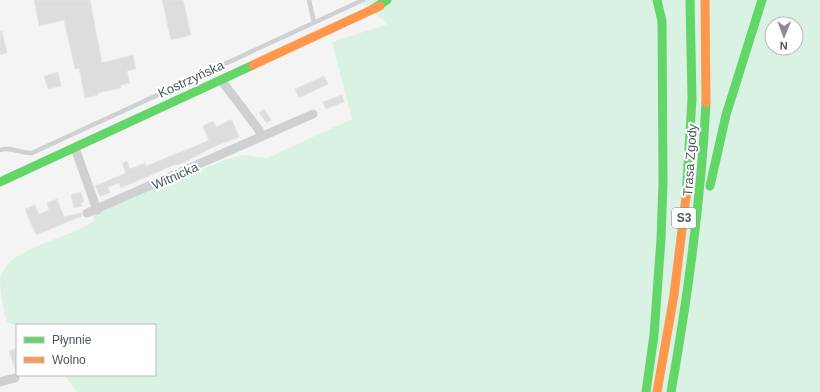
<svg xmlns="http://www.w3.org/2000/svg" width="820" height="392" viewBox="0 0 820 392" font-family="Arial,sans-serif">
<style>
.green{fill:#d9f2e3;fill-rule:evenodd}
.building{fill:#ddddde;stroke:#e5e6e7}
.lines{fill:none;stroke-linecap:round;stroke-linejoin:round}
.lane{stroke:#ced0d2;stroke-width:4.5}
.street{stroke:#ced0d2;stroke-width:9}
.fast{stroke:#63d668;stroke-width:9}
.slow{stroke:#ff974d;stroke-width:9}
.labels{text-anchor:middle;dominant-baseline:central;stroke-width:4;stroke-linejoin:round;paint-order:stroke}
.shield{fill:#fff;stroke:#808990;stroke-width:1}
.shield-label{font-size:12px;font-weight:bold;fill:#4a5661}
.street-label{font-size:13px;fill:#4a5661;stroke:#fff}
</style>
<rect width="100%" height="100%" fill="#f4f4f4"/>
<path class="green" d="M 359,0 L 820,0 L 820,392 L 77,392 L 64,375 L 155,375 L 155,325 L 17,326 L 7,322 C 3,310 0,291 0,278 C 2,273 8,263 12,260 C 37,242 69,237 94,221 L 93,213 L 227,159 L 245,155 L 267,158 L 352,119 L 332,42 L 388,24 ZM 772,24 L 796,24 L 796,48 L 772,48 Z"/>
<path class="building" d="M 34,0 L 90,0 L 102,63 L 133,55 L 136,69 L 127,71 L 130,83 L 120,85 L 121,88 L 98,93 L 98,95 L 85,98 L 79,68 L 75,69 L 64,20 L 39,26 Z
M 162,0 L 183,0 L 191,35 L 171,40 Z
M 2,31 L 7,53 L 0,55 L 0,32 Z
M 58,72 L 61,86 L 48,89 L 44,76 Z
M 324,76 L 328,84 L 299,98 L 295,89 Z
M 342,95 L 344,102 L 326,109 L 323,102 Z
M 264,109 L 271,120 L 267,123 L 259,113 Z
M 230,120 L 232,120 L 239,137 L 213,147 L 185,162 L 177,165 L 176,164 L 121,188 L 119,183 L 108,187 L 110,193 L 100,196 L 95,186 L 126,173 L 122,163 L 127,161 L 130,169 L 145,163 L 146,166 L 198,145 L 209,140 L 203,126 L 213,121 L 216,127 Z
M 81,192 L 84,202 L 81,203 L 82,206 L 74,208 L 71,195 Z
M 57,199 L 64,217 L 81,213 L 82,216 L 36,235 L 25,209 L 35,205 L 39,214 L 49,210 L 47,203 Z
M 17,348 L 17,372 L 16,372 L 9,351 Z"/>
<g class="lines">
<path class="lane" d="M 309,0 L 314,22
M 0,150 C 12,146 20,154 32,153 L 363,0"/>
<path class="street" d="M 221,80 L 259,130 L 261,137
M 75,148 L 97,210
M 87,213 L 313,114
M 0,382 L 15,378"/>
<path class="fast" d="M 373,9 L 387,0
M 0,182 L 253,65
M 710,186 L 726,115 L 762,0
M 686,197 L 692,99 L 690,0
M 646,392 L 654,335 L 661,239 L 663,183 L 662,21 L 657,0
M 671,392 C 688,296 701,200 706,103"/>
<path class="slow" d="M 705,0 L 706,103
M 253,65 L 380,6
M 657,392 L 674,295 L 686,197"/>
</g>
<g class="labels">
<rect class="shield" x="672" y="208" width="24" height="20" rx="3"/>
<g class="shield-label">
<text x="684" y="218">S3</text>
</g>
<g class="street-label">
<text transform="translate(191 79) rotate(-25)">Kostrzyńska</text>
<text transform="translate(690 160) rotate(-86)">Trasa Zgody</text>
<text transform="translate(175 176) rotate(-24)">Witnicka</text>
</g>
</g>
<rect x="16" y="324" width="140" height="52" fill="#ffffff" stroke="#b7bbc0"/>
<rect x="24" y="337" width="20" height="6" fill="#63d668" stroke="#b7bbc0"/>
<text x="52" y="344" font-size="12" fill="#4a5661">Płynnie</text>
<rect x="24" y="357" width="20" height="6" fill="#ff974d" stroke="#b7bbc0"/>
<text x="52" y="364" font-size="12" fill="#4a5661">Wolno</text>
<g transform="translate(784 36) rotate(181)"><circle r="19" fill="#ffffff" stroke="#b7bbc0"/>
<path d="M0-3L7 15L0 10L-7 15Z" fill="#868d94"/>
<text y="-6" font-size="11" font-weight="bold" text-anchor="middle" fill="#4a5661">N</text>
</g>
</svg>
